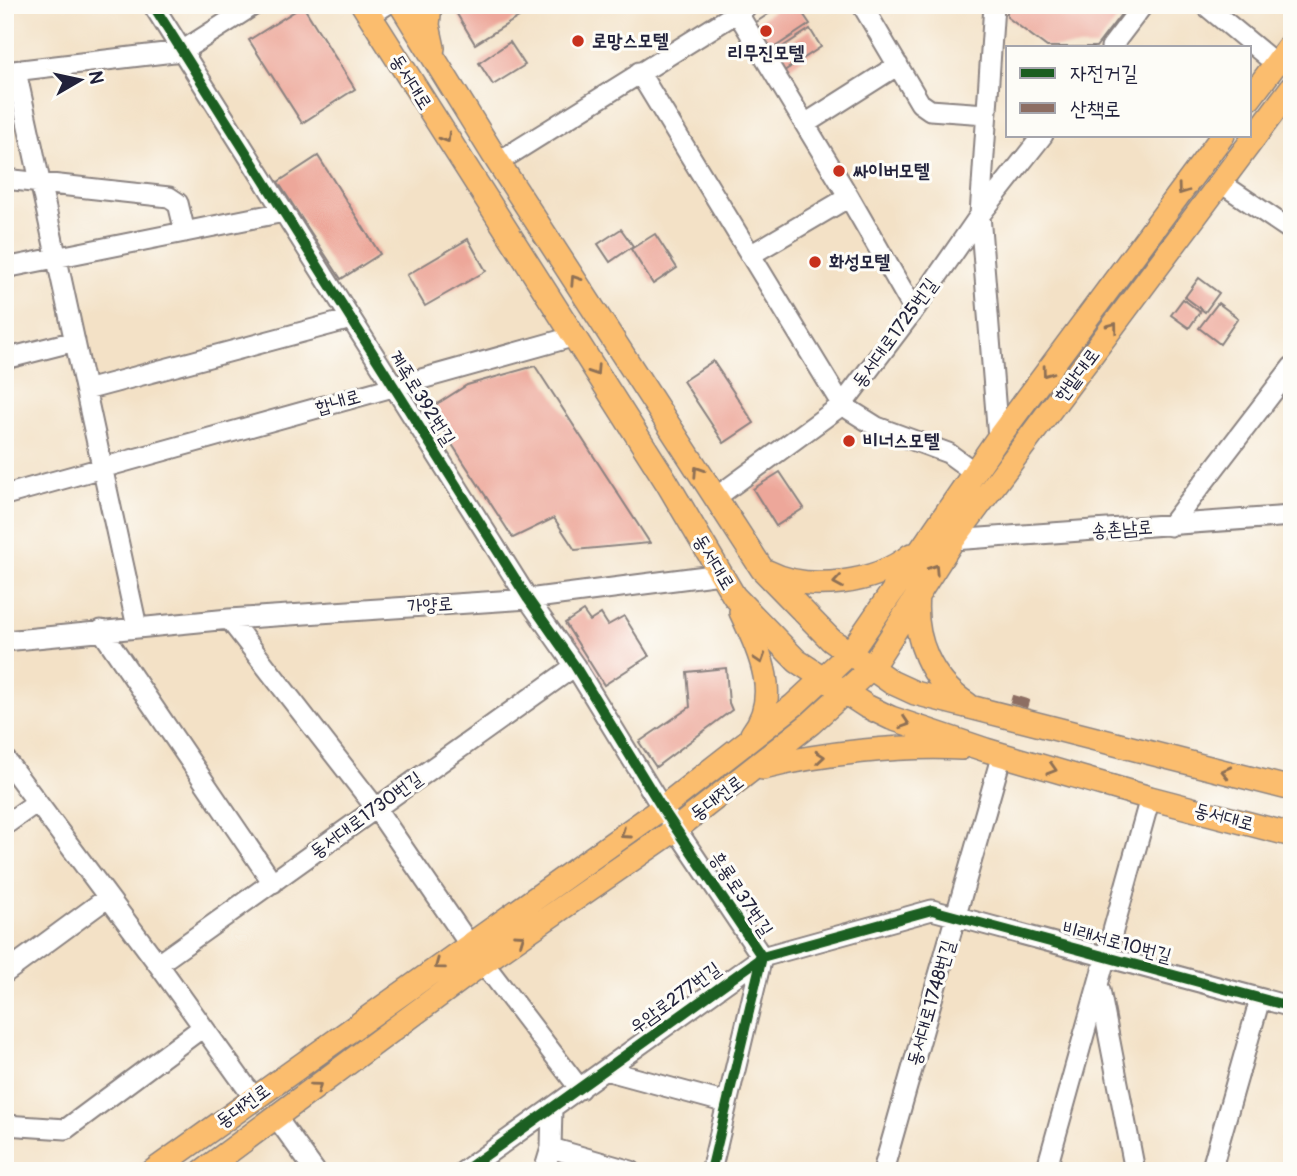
<svg xmlns="http://www.w3.org/2000/svg" width="1297" height="1176" viewBox="0 0 1297 1176" font-family="Pangolin,'Poor Story',sans-serif">
<style>
.building{fill:#eda79a}
.lines{fill:none;stroke-linecap:round;stroke-linejoin:round}
.minor-casing{stroke:#8a8280;stroke-width:23}
.major-casing{stroke:#8a8280;stroke-width:26}
.minor{stroke:#fff;stroke-width:19}
.major{stroke:#fbbd6e;stroke-width:23}
.quiet{stroke:#8d6e63;stroke-width:9;stroke-dasharray:18 9;stroke-linecap:butt}
.cycleway-casing{stroke:#fdfcf7;stroke-width:15}
.cycleway{stroke:#1b5e20;stroke-width:10}
.oneway{stroke:#8e7054}
.poi-dot{fill:#c8321e;stroke:#fdfcf7;stroke-width:2.5}
.labels{text-anchor:middle;dominant-baseline:central;stroke-width:6;stroke-linejoin:round;paint-order:stroke}
.poi-label{font-size:19px;font-weight:bold;fill:#22223b;stroke:#fdfcf7;text-anchor:start}
.street-label{font-size:19px;fill:#22223b;stroke:#fdfcf7}
</style>
<rect width="100%" height="100%" fill="#fdfcf7"/>
<filter id="ink" filterUnits="userSpaceOnUse"><feTurbulence type="fractalNoise" baseFrequency=".0143" numOctaves="2"/><feDisplacementMap in="SourceGraphic" scale="14" xChannelSelector="R" yChannelSelector="G"/><feConvolveMatrix kernelMatrix="1 2 1 2 8 2 1 2 1" color-interpolation-filters="sRGB"/></filter>
<filter id="wash" filterUnits="userSpaceOnUse"><feTurbulence type="fractalNoise" baseFrequency=".00686" numOctaves="4" result="noise"/><feDisplacementMap in="SourceGraphic" scale="28" xChannelSelector="R" yChannelSelector="G"/><feGaussianBlur stdDeviation="1.57" result="paint"/><feColorMatrix in="noise" values="0 0 0 0 0 0 0 0 0 0 0 0 0 0 0 0 0 1.4 0 .05"/><feComposite in="paint" operator="in"/></filter>
<g filter="url(#wash)">
<rect width="100%" height="100%" fill="#f3e1c6"/>
<g id="blocks">
<path class="building" d="M 455,5 L 523,5 L 527,12 L 475,44 L 454,9 Z
M 782,5 L 797,5 L 810,24 L 769,51 L 752,25 Z
M 1007,5 L 1111,5 L 1122,13 L 1096,47 L 1047,47 L 1007,17 Z
M 303,6 L 355,89 L 302,123 L 249,40 Z
M 810,29 L 821,47 L 784,71 L 773,53 Z
M 510,42 L 525,65 L 493,85 L 479,63 Z
M 318,156 L 380,254 L 341,279 L 278,182 Z
M 621,229 L 633,246 L 610,262 L 598,244 Z
M 655,234 L 677,268 L 653,284 L 631,249 Z
M 468,239 L 486,271 L 425,306 L 407,275 Z
M 1199,278 L 1219,293 L 1205,312 L 1185,297 Z
M 1183,299 L 1200,312 L 1189,328 L 1171,315 Z
M 1218,303 L 1238,318 L 1220,344 L 1199,328 Z
M 713,361 L 754,423 L 724,443 L 683,381 Z
M 535,366 L 650,543 L 575,550 L 554,518 L 513,538 L 429,409 L 467,385 Z
M 780,472 L 804,508 L 776,526 L 753,489 Z
M 583,611 L 590,621 L 601,614 L 608,625 L 624,616 L 649,656 L 604,685 L 565,623 Z
M 726,668 L 729,703 L 732,710 L 656,767 L 639,742 L 690,707 L 687,672 Z"/>
</g>
</g>
<g filter="url(#ink)">
<use href="#blocks" fill-opacity="0" stroke="#8a8280" stroke-width="2"/>
<g class="lines">
<defs>
<path id="minor" d="M 153,5 L 528,599 L 575,666 L 662,808 L 762,957 L 711,1171
M 862,5 L 920,103 L 930,110 L 986,114
M 994,5 L 980,215 L 998,438
M 1205,5 L 1276,64
M 737,12 L 849,197 L 914,310
M 369,16 L 386,5
M 1111,47 L 1143,5
M 16,71 L 137,627
M 5,72 L 182,51 L 254,5
M 639,72 L 842,405 L 877,427 L 948,453 L 974,472
M 805,124 L 898,65
M 498,162 L 746,7
M 5,179 L 169,197 L 178,203 L 185,232
M 1221,183 L 1292,231
M 752,254 L 849,197
M 5,268 L 284,212
M 5,359 L 75,341
M 86,390 L 351,319
M 5,495 L 572,337
M 715,498 L 842,405 L 914,310 L 980,215 L 1043,135
M 1170,526 L 1292,367
M 953,540 L 1292,516
M 229,619 L 375,807 L 469,944 L 580,1089
M 101,630 L 273,883
M 5,641 L 229,619 L 528,599 L 721,574
M 5,759 L 158,964 L 254,1098
M 5,825 L 37,802
M 158,964 L 575,666
M 5,973 L 107,898
M 1100,990 L 1135,1171
M 605,1070 L 727,1103
M 276,1117 L 315,1171
M 5,1125 L 66,1129 L 203,1027
M 551,1148 L 631,1171
M 464,1171 L 762,957 L 932,910 L 1292,1007
M 544,1171 L 551,1148 L 552,1108
M 883,1171 L 1002,754
M 1046,1171 L 1150,798
M 1211,1171 L 1260,999"/>
<path id="major" d="M 363,5 L 666,481 L 734,596 L 797,661 L 866,706 L 891,718 L 986,750 L 1150,798 L 1292,835
M 401,5 L 498,162 L 762,569 L 831,640 L 891,682 L 915,693 L 1292,789
M 430,5 L 428,25 L 433,48
M 1250,98 L 1292,42
M 768,572 C 809,593 877,583 911,555
M 917,595 C 913,638 930,680 967,704
M 741,612 C 759,651 782,696 752,734
M 763,768 C 821,753 901,745 961,748
M 153,1171 L 662,808 L 794,705 L 850,653 L 998,438 L 1223,135
M 203,1171 L 484,962 L 676,829 L 811,723 L 871,668 L 953,540 L 1292,87"/>
</defs>
<use href="#minor" class="minor-casing"/>
<use href="#major" class="major-casing"/>
<use href="#minor" class="minor"/>
<use href="#major" class="major"/>
<path class="quiet" d="M 1011,699 L 1035,706"/>
<defs>
<path id="cycleway" d="M 153,5 L 528,599 L 575,666 L 662,808 L 762,957 L 711,1171
M 464,1171 L 762,957 L 932,910 L 1292,1007"/>
</defs>
<use href="#cycleway" class="cycleway-casing"/>
<use href="#cycleway" class="cycleway"/>
</g>
<defs><path id="oneway-chevron" d="M-2-3.5L2.5 0L-2 3.5" fill="none" stroke-width="1.6" stroke-linecap="round" stroke-linejoin="round" transform="scale(1.75)"/></defs>
<g class="oneway">
<use href="#oneway-chevron" transform="translate(446 138) rotate(58)"/>
<use href="#oneway-chevron" transform="translate(1182 190) rotate(126)"/>
<use href="#oneway-chevron" transform="translate(575 280) rotate(-123)"/>
<use href="#oneway-chevron" transform="translate(1113 327) rotate(-53)"/>
<use href="#oneway-chevron" transform="translate(595 371) rotate(57)"/>
<use href="#oneway-chevron" transform="translate(1047 372) rotate(126)"/>
<use href="#oneway-chevron" transform="translate(698 471) rotate(-123)"/>
<use href="#oneway-chevron" transform="translate(934 569) rotate(-57)"/>
<use href="#oneway-chevron" transform="translate(838 582) rotate(171)"/>
<use href="#oneway-chevron" transform="translate(760 659) rotate(72)"/>
<use href="#oneway-chevron" transform="translate(905 723) rotate(18)"/>
<use href="#oneway-chevron" transform="translate(820 757) rotate(-5)"/>
<use href="#oneway-chevron" transform="translate(1052 769) rotate(17)"/>
<use href="#oneway-chevron" transform="translate(1226 772) rotate(-166)"/>
<use href="#oneway-chevron" transform="translate(625 834) rotate(145)"/>
<use href="#oneway-chevron" transform="translate(520 938) rotate(-35)"/>
<use href="#oneway-chevron" transform="translate(439 965) rotate(144)"/>
<use href="#oneway-chevron" transform="translate(317 1087) rotate(-37)"/>
</g>
</g>
<g class="poi-dot">
<circle cx="766" cy="31" r="7"/>
<circle cx="578" cy="41" r="7"/>
<circle cx="839" cy="171" r="7"/>
<circle cx="815" cy="262" r="7"/>
<circle cx="849" cy="441" r="7"/>
</g>
<g class="labels">
<g class="poi-label">
<text x="592" y="41">로망스모텔</text>
<text x="766" y="53" text-anchor="middle">리무진모텔</text>
<text x="853" y="171">싸이버모텔</text>
<text x="829" y="262">화성모텔</text>
<text x="863" y="441">비너스모텔</text>
</g>
<g class="street-label">
<text transform="translate(411 82) rotate(58)">동서대로</text>
<text transform="translate(895 333) rotate(-54)">동서대로1725번길</text>
<text transform="translate(1077 375) rotate(-53)">한밭대로</text>
<text transform="translate(422 398) rotate(58)">계족로392번길</text>
<text transform="translate(338 402) rotate(-16)">합내로</text>
<text transform="translate(1122 529) rotate(-4)">송촌남로</text>
<text transform="translate(714 562) rotate(59)">동서대로</text>
<text transform="translate(430 605) rotate(-4)">가양로</text>
<text transform="translate(717 798) rotate(-37)">동대전로</text>
<text transform="translate(366 815) rotate(-36)">동서대로1730번길</text>
<text transform="translate(1224 817) rotate(15)">동서대로</text>
<text transform="translate(741 894) rotate(56)">흥룡로37번길</text>
<text transform="translate(1117 942) rotate(15)">비래서로10번길</text>
<text transform="translate(675 998) rotate(-36)">우암로277번길</text>
<text transform="translate(931 1003) rotate(-74)">동서대로1748번길</text>
<text transform="translate(243 1106) rotate(-36)">동대전로</text>
</g>
</g>
<rect width="1297" height="1176" fill="none" stroke="#fdfcf7" stroke-width="28"/>
<rect x="1006" y="46" width="245" height="91" fill="#fdfcf7" stroke="#a5a5ac" stroke-width="2"/>
<rect x="1020" y="68" width="35" height="10" fill="#1b5e20" stroke="#a5a5ac" stroke-width="2"/>
<text x="1070" y="80" font-size="21" fill="#22223b">자전거길</text>
<rect x="1020" y="103" width="35" height="10" fill="#8d6e63" stroke="#a5a5ac" stroke-width="2"/>
<text x="1070" y="116" font-size="21" fill="#22223b">산책로</text>
<g transform="translate(80 80) rotate(81)" stroke="#fdfcf7" stroke-width="5" paint-order="stroke">
<path d="M0-5L12 26L0 18L-12 26Z" fill="#22223b"/>
<text y="-10" font-size="19" font-weight="bold" text-anchor="middle" fill="#22223b">N</text>
</g>
</svg>
